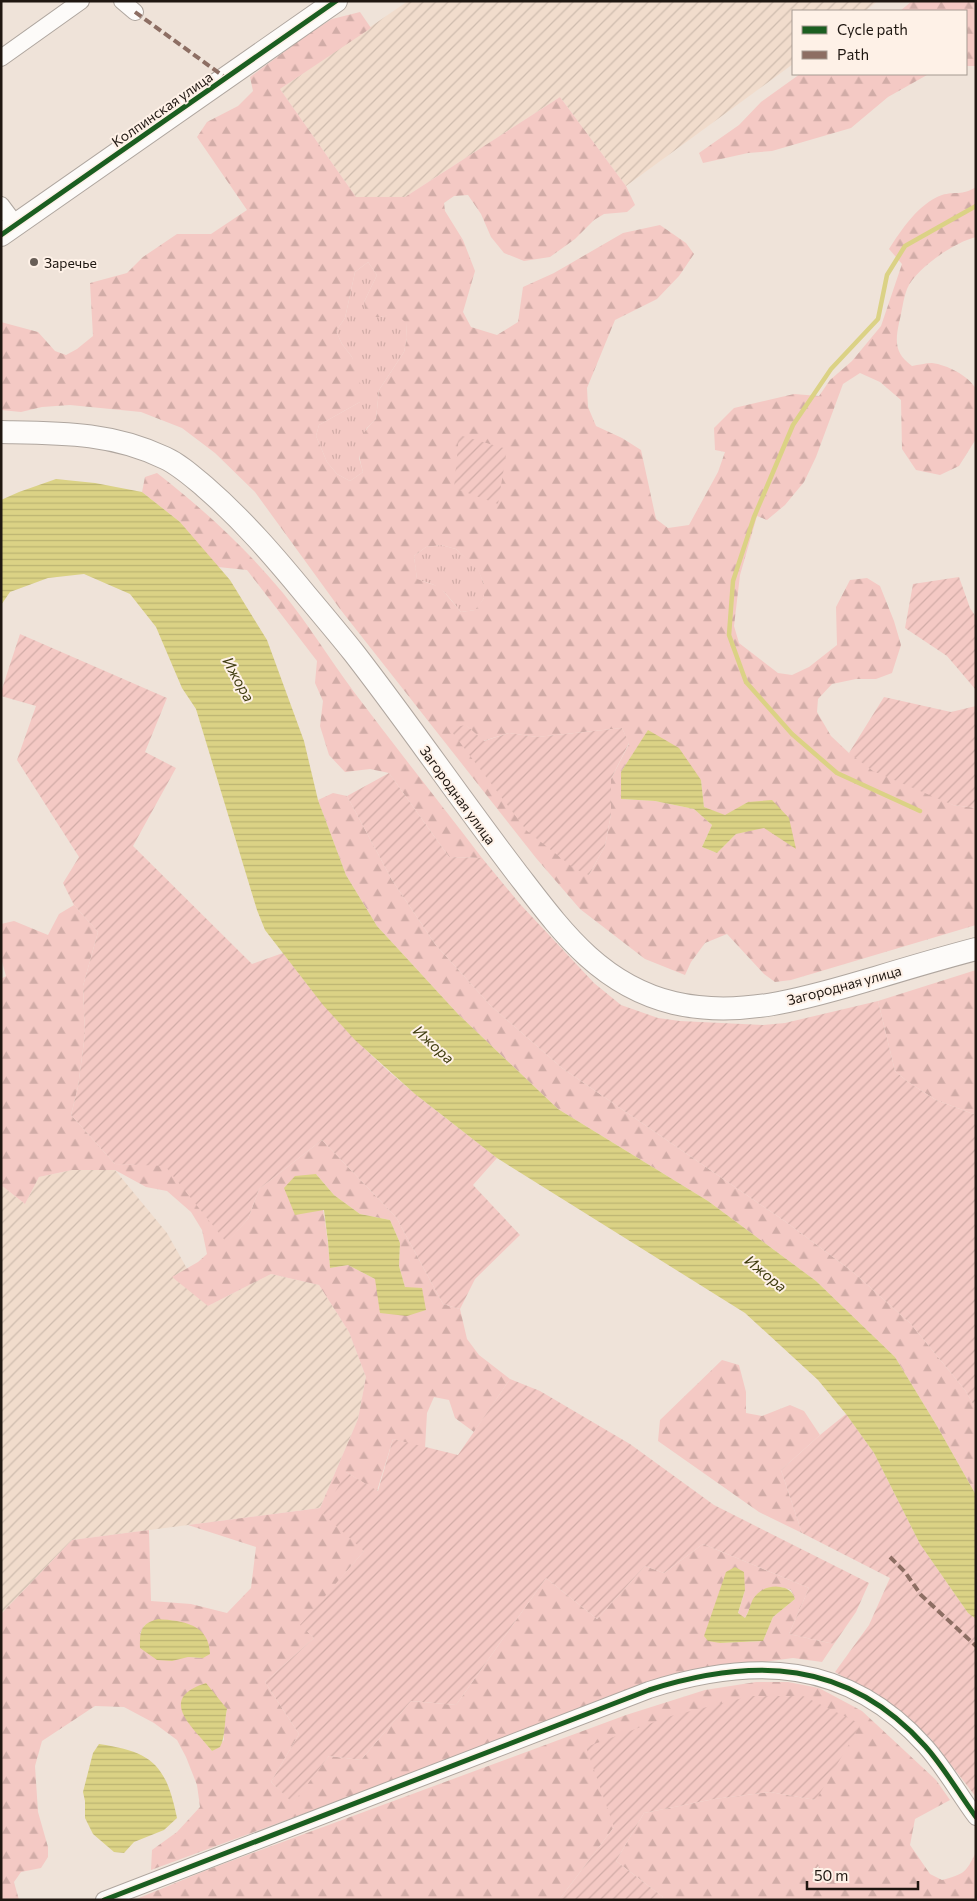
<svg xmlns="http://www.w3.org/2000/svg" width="977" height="1901" viewBox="0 0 977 1901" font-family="Commissioner,sans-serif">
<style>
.industrial{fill:url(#industrial-furrows)}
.grass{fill:url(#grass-tufts)}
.forest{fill:url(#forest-firs);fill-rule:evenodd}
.garden{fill:url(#garden-furrows)}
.water{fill:url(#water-rules)}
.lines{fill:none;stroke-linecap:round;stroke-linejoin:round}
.stream{stroke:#dbd285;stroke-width:4.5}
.street-casing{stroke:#afa69f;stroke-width:18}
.secondary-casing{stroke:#afa69f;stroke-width:24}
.street{stroke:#fdfbf9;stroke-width:16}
.secondary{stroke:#fdfbf9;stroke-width:22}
.quiet{stroke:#8d6e63;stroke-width:4;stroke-dasharray:8 4;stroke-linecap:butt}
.cycleway-casing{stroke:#fef1e7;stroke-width:8}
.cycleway{stroke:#1b5e20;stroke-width:5}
.poi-dot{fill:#685e57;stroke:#fef1e7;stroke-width:2}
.labels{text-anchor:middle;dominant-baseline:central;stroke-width:4;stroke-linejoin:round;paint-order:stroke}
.street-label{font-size:14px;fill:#1f1711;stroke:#fef1e7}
.poi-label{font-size:14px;fill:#1f1711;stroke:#fef1e7;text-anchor:start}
.water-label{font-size:15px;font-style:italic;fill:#3f3c0f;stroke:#fef1e7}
</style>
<defs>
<pattern id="industrial-furrows" width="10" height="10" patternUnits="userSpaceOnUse" patternTransform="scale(1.25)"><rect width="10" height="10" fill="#f1dccc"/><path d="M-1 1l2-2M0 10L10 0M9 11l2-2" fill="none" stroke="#cebcae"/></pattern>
<pattern id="grass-tufts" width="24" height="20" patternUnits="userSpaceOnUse" patternTransform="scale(1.25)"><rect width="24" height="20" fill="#f4c9c4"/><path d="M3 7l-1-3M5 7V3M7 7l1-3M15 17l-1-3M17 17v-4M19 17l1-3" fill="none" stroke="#d1aca7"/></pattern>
<pattern id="forest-firs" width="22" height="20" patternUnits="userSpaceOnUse" patternTransform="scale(1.25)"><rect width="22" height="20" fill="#f4c9c4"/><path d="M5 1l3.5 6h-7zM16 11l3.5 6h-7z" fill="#d1aca7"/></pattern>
<pattern id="garden-furrows" width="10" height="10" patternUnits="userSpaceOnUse" patternTransform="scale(1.25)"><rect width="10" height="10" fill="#f4c9c4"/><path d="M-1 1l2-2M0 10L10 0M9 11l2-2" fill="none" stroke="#d1aca7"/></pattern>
<pattern id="water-rules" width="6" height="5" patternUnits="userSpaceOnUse" patternTransform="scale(1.25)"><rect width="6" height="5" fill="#dbd285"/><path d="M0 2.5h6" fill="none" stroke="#bcb472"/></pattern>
</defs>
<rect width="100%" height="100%" fill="#efe3d9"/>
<path class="industrial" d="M 408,1 L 878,1 L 865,11 L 793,11 L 793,64 L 626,186 L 560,97 L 405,197 L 356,197 L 280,89 Z
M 72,1170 L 115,1170 L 167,1233 L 208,1306 L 271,1274 L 319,1285 L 349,1332 L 366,1377 L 358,1419 L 320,1508 L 72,1540 L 1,1614 L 1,1185 L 25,1204 L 39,1177 Z"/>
<path class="grass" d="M 368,262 L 377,275 L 364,302 L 381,317 L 396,312 L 406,322 L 407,338 L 404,352 L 379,390 L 376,419 L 366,429 L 359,458 L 363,472 L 350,481 L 337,474 L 327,462 L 316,436 L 319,425 L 360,402 L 352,357 L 342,344 L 336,331 L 345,318 L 355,272 Z
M 441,545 L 456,549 L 478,569 L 484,584 L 484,598 L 476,610 L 461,612 C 446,594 442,584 417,580 L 414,556 L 426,547 Z"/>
<path class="forest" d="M 912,1 L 976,1 L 976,66 L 966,66 L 966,11 L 900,11 Z
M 360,12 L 371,28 L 280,89 L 356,197 L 405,197 L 560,97 L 626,186 L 635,205 L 627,212 L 604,214 L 594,220 L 575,239 L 550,257 L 524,261 L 504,253 L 491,237 L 481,214 L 468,195 L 454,196 L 444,203 L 445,211 L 463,240 L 475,271 L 463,312 L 471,327 L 497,335 L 518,322 L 523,287 L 554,273 L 623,233 L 660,225 L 686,243 L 694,254 L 679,276 L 657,299 L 615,320 L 587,388 L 588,407 L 596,426 L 622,438 L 641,450 L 656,519 L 668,528 L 689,525 L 718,472 L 725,452 L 715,450 L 714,428 L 734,408 L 794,394 L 819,396 L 830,380 L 852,361 L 881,326 L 902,264 L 889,249 C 902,229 918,204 942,195 C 955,191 962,196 976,187 L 976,237 C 955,242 916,268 907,289 C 903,299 902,312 899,323 C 895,342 895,354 912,366 C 918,365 926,363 932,363 C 947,365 968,375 976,389 L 976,439 L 959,466 L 940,475 L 916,470 L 902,449 L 901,400 L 880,382 L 860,373 L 843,384 L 816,457 L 804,482 L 785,505 L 767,520 L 757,516 L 740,575 L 734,626 L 739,643 L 778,673 L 792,675 L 809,667 L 837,645 L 836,607 L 850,580 L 867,578 L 880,586 L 894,621 L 901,645 L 892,673 L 876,679 L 856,679 L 832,684 L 818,699 L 817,712 L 831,736 L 849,753 L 953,805 L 976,808 L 976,925 L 791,980 L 775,982 L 764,974 L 727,934 L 705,943 L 691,962 L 685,975 L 645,959 L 580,909 L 536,858 L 340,609 L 255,492 L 215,453 L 182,428 L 141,412 L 70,405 L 42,407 L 21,412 L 1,410 L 1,322 L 38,332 L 55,351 L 66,355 L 77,349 L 93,336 L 90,283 L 127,273 L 143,257 L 177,234 L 211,234 L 247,210 L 197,137 L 207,122 L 238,106 L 253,91 L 250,77 L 311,32 L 332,19 ZM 368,262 L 377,275 L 364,302 L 366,317 L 381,317 L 396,313 L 406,323 L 407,338 L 404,352 L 379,390 L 376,419 C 357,437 356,448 363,472 L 350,481 L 337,474 L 327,462 L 316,436 L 319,425 L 360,402 L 361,387 L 357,370 L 352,357 L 342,344 L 336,331 L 345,318 L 355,272 ZM 441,545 L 456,549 L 478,570 L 484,584 L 484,598 L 475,610 L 461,612 L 440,587 L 417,579 L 414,556 L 426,547 ZM 466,725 L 483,741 L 509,733 L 537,737 L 622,728 L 629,744 L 611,779 L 611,814 L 605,846 L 589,875 ZM 648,731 L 701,780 L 704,807 L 725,816 L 748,802 L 795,848 L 764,827 L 736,834 L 717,853 L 702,847 L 712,825 L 694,809 L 655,801 L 621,799 L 621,772 Z
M 800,74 L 934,74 L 927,75 L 888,97 L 851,128 L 772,151 L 748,153 L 703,163 L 699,153 L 739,125 L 761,102 Z
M 157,473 C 203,509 246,548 283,593 C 309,625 330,660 354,692 C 396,748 440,803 482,858 L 449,857 L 389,773 L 370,769 L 345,772 L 329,755 L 320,726 L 323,701 L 315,683 L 317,661 L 247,570 L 218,567 L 180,522 L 142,492 L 145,477 Z
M 333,793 L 347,796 L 392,880 L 435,944 L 491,1006 L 562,1068 L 786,1222 L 853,1272 L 910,1323 L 965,1390 L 976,1409 L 976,1495 L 937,1426 L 895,1357 L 816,1281 L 708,1201 L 558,1109 L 458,1014 L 377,926 L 346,875 L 318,800 Z
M 74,905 L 98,932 L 83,986 L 85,1034 L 78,1087 L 71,1115 L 115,1164 L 165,1165 L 227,1242 L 248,1219 L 259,1189 L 322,1140 L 396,1217 L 443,1304 L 460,1309 L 467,1339 L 479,1355 L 510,1379 L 474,1432 L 455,1418 L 449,1400 L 434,1397 L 427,1413 L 425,1448 L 393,1439 L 377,1491 L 346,1472 L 364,1551 L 301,1625 L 314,1638 L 265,1682 L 299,1734 L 271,1782 L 293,1802 L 329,1756 L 361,1760 L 411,1701 L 456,1705 L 546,1578 L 597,1619 L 645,1566 L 664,1573 L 703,1544 L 809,1588 L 789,1634 L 834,1644 L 822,1662 L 793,1658 L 756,1663 L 637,1691 L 151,1870 L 152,1850 L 177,1832 L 200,1807 L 197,1785 L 186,1757 L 177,1740 L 154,1723 L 124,1707 L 95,1706 L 42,1741 L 35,1766 L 38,1812 L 48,1847 L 48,1857 L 41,1868 L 21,1872 L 14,1882 L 19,1900 L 1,1900 L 1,1614 L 72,1540 L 149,1530 L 151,1601 L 191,1604 L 227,1613 L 251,1588 L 256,1547 L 188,1525 L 320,1508 L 358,1419 L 366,1377 L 349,1332 L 319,1285 L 271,1274 L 208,1306 L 172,1277 L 198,1262 L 207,1254 L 202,1230 L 191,1212 L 167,1191 L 146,1187 L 115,1170 L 72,1170 L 39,1177 L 25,1204 L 1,1185 L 1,979 L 6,976 L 1,958 L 1,924 L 14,921 L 48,935 L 59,914 ZM 316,1174 L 334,1195 L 360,1214 L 390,1220 L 400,1243 L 399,1266 L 405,1287 L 375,1279 L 348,1265 L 330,1268 C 328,1236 323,1205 316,1174 ZM 781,1587 L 791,1590 L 795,1599 L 773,1617 L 763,1641 L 720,1643 L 745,1590 L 738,1614 L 745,1618 L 754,1599 ZM 150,1622 L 203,1658 L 188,1657 L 140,1633 L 144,1626 ZM 227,1709 L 224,1725 L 224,1740 L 212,1751 L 192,1726 Z
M 976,970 L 976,1115 L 936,1100 L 908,1082 L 895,1071 L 878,1001 Z
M 722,1360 L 739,1365 L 746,1392 L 746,1413 L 762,1416 L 790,1405 L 804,1411 L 820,1435 L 781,1470 L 802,1533 L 759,1512 L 658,1441 L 660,1420 Z
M 756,1682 L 788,1682 L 819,1688 L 862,1711 L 936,1780 L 950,1800 L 915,1819 L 910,1845 L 930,1874 L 942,1880 C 964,1874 966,1873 976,1852 L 976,1900 L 662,1900 L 663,1897 L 616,1861 L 644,1813 L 714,1799 L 770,1792 L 816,1800 L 803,1696 L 614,1827 L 559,1900 L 134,1900 L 207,1870 L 626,1715 L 705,1690 Z"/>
<path class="garden" d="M 459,435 L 507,449 L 498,504 L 454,488 Z
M 959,577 L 970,608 L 976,617 L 976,690 L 947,656 L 905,628 L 913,584 Z
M 20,634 L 167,698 L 145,752 L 176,768 L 133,846 L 252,964 L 283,953 C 306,983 328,1012 354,1038 C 397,1083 449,1120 497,1158 L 473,1185 L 520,1235 L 475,1279 L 460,1309 L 443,1304 L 396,1217 L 322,1140 L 259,1189 L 248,1219 L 227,1243 L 165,1166 L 115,1164 L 71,1115 L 78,1087 L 85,1034 L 83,986 L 98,932 L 74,905 L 63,883 L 79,857 L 17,760 L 36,706 L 1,696 L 1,692 Z
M 884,697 L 951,712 L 976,706 L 976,808 L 953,805 L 873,771 L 849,753 Z
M 466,725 L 484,741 L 509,733 L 537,737 L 622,728 L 629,743 L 611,779 L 611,814 L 605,846 L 589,875 L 575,869 L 527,831 L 449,728 Z
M 389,773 L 449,857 L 482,858 L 520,904 L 594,983 L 621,1005 L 658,1018 L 680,1021 L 763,1025 L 785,1023 L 878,1001 L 895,1071 L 908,1082 L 936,1100 L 976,1115 L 976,1409 L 965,1390 L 910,1323 L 853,1272 L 786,1222 L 562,1068 L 491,1006 L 435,944 L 392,880 L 347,796 Z
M 510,1379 L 540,1391 L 630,1444 L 714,1505 L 869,1583 L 856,1612 L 834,1644 L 789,1634 L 809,1588 L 703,1544 L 664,1573 L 645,1566 L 597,1619 L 546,1578 L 456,1705 L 411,1701 L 361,1760 L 329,1756 L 293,1803 L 271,1782 L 299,1734 L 265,1682 L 314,1638 L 300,1625 L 364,1551 L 323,1514 L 346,1472 L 378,1491 L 393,1439 L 458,1455 Z
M 846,1414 L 874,1453 L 920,1544 L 968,1613 L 976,1619 L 976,1797 L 931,1739 L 900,1710 L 835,1672 L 869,1625 L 890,1578 L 802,1533 L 781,1470 L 820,1435 Z
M 751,1696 L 803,1696 L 861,1724 L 816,1800 L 770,1792 L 714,1799 L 644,1813 L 616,1861 L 663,1897 L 662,1900 L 559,1900 L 614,1827 L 586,1747 L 671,1716 Z"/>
<path class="water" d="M 56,479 L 95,483 L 142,492 L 180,522 L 230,580 L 267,640 L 304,741 L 318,800 L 346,875 L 377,926 L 458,1014 L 558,1109 L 708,1201 L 816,1281 L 895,1357 L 937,1426 L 976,1495 L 976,1619 L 968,1613 L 920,1544 L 874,1453 L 846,1414 L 818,1380 L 745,1313 L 497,1158 L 415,1094 L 355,1040 L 323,1005 L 265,930 L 257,910 L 196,709 L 182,688 L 156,627 L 130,594 L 84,574 L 48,578 L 10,592 L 1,605 L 1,500 L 19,492 Z
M 648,730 L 679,748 L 701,780 L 704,807 L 725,815 L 748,802 L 772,800 L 789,818 L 796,849 L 764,828 L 736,834 L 717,853 L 702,847 L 712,825 L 694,809 L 655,801 L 621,799 L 621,772 Z
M 316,1174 L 334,1195 L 360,1214 L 390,1220 L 400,1243 L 399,1266 L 405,1287 L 422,1288 L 426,1310 L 407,1316 L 380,1313 L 375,1279 L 348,1265 L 330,1268 L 328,1242 L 324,1210 L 295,1215 L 284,1188 L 295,1176 Z
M 735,1567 L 744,1572 L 745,1590 L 738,1613 L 745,1618 C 749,1612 750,1605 753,1599 C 760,1588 773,1584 785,1588 C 791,1591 793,1593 795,1599 L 773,1617 L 763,1641 L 720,1643 L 708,1641 L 704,1636 L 726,1572 Z
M 158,1619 C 184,1621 209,1624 210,1654 L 203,1658 L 188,1657 L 172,1661 L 157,1660 L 140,1648 C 140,1631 140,1624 158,1619 Z
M 206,1683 L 227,1709 C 224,1721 226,1736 220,1747 L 212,1751 C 193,1727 156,1699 206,1683 Z
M 99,1744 C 152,1752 166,1764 177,1818 L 164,1830 L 134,1842 L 124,1853 L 114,1852 L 93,1834 L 85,1818 L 85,1801 L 83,1792 L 93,1753 Z"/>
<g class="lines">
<path class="stream" d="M 920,811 L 837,773 L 792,734 L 746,682 L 729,635 L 733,581 L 754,517 L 793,425 L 831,369 L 878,319 L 887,275 L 905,246 L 976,206"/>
<defs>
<path id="street" d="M 122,1 L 135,12
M 1,58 L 81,1
M 1,205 L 16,225
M 104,1900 L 649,1690 C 753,1657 847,1659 925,1746 C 944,1767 959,1794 976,1817"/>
<path id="secondary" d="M 1,235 L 336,1
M 1,432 C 59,433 112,432 165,458 C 180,465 192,476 205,487 C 243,520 274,556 306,595 C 322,614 338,633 354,653 C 409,724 461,800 516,872 C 560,929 599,985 674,1003 C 742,1019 810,997 875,978 C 908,968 942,958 976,949"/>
</defs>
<use href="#street" class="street-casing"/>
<use href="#secondary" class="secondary-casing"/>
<use href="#street" class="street"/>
<use href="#secondary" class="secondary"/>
<path class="quiet" d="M 135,12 L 226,78
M 890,1557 L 905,1572 L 921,1595 L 976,1646"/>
<defs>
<path id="cycleway" d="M 1,235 L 336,1
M 104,1900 L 649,1690 C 753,1657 847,1659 925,1746 C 944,1767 959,1794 976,1817"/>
</defs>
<use href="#cycleway" class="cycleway-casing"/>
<use href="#cycleway" class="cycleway"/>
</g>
<circle class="poi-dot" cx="34" cy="262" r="5"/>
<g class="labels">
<g class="street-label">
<text transform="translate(162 109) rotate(-35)">Колпинская улица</text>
<text transform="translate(458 795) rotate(54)">Загородная улица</text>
<text transform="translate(844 985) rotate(-15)">Загородная улица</text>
</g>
<g class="poi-label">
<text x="44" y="262">Заречье</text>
</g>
<g class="water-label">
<text transform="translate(239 679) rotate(61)">Ижора</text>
<text transform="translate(434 1044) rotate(42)">Ижора</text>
<text transform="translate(766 1273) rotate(39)">Ижора</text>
</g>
</g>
<rect width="977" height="1901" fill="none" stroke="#1f1711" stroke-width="5"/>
<rect x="792" y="10" width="175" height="65" fill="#fef1e7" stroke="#a59a91"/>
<rect x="802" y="26" width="25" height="8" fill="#1b5e20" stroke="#a59a91"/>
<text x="837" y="35" font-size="15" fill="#1f1711">Cycle path</text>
<rect x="802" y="51" width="25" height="8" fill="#8d6e63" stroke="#a59a91"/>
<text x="837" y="60" font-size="15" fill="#1f1711">Path</text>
<path d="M807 1881v8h111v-8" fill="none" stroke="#1f1711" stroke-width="2.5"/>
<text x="814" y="1881" font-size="15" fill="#1f1711" stroke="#fef1e7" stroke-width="4" paint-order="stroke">50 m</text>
</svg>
